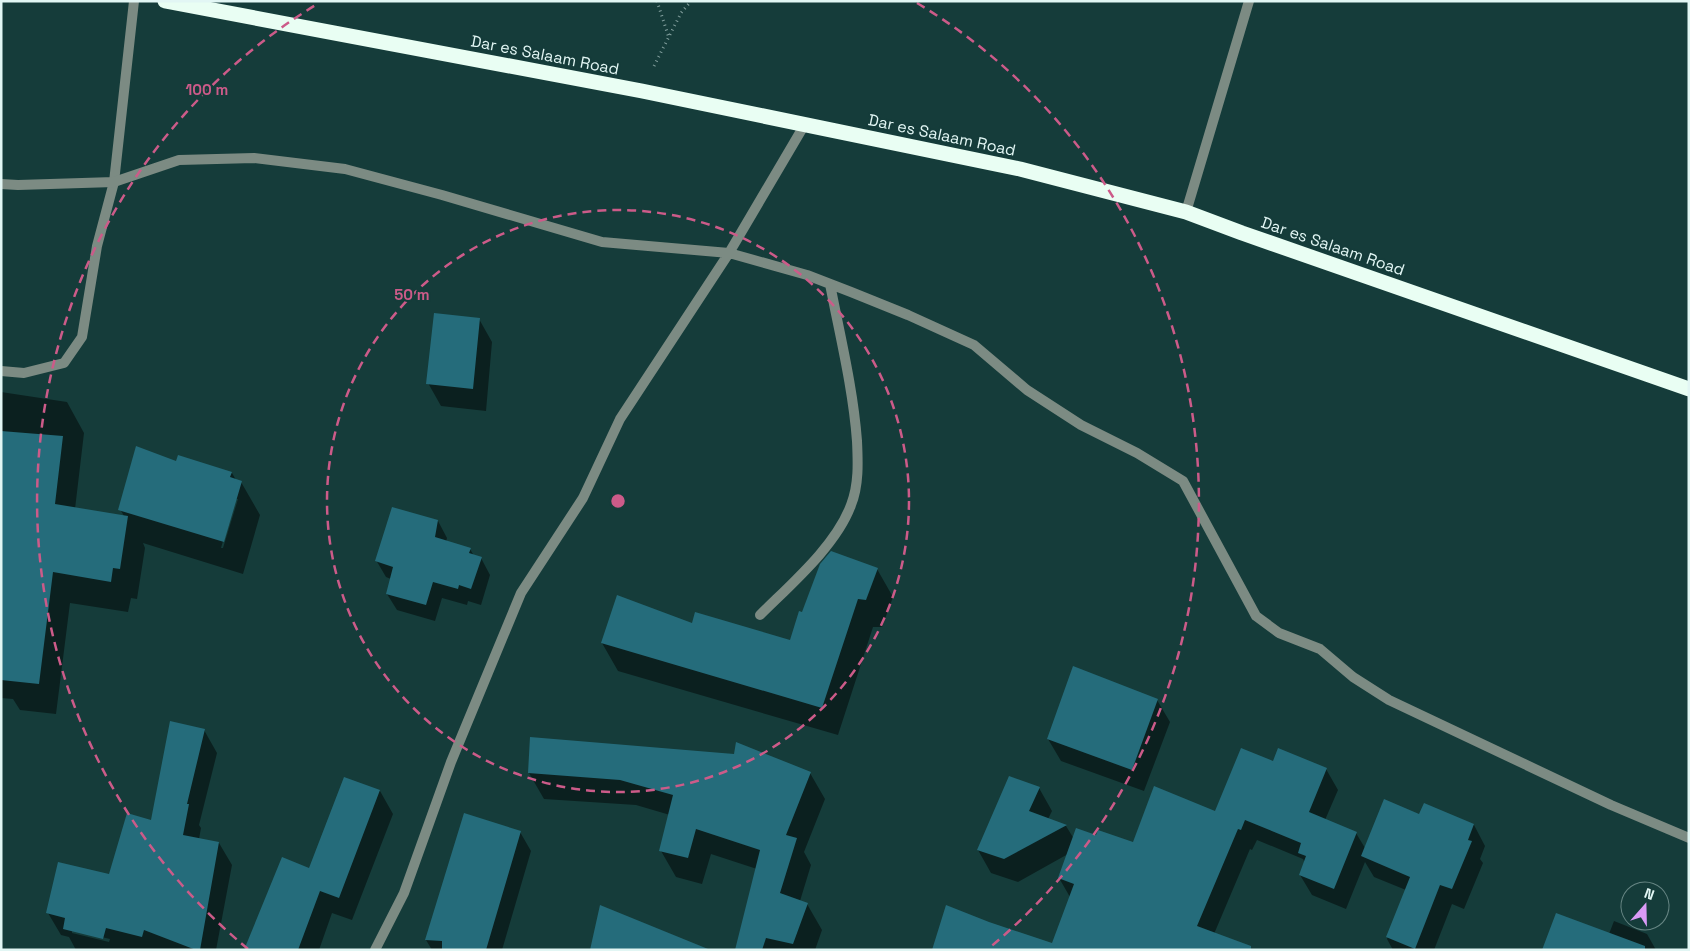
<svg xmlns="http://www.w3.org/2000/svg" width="1690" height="951" viewBox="0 0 1690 951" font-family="'Space Grotesk',sans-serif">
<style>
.shadow{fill:#0007;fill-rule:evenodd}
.building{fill:#256c7b}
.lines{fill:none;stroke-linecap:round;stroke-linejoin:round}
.path{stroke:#829f9d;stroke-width:3;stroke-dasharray:1 4;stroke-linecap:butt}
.lane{stroke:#7c8b83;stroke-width:10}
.street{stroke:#7c8b83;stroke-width:10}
.highway{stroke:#e9fef3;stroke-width:15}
.ring{fill:none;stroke:#cc5b89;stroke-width:2.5;stroke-dasharray:9 6}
.labels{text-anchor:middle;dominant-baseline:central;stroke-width:4;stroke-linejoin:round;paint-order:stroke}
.street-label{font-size:16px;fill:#e2f6f4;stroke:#153c3a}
.centre{fill:#cc5b89;stroke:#153c3a;stroke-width:2.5}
.ring-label{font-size:15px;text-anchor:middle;font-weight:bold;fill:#cc5b89;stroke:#153c3a;stroke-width:4;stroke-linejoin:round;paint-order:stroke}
</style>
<rect width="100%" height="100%" fill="#153c3a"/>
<path class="shadow" d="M 479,319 L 492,342 L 486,411 L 441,406 L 428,383 Z
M 1,392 L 67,402 L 84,433 L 75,509 L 124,516 L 120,509 L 176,462 L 232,473 L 236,480 L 241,482 L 260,515 L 243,574 L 143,543 L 145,548 L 137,599 L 131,598 L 128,612 L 70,603 L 56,714 L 20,710 L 13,699 L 1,698 ZM 235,499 L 238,499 L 223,548 L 221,548 Z
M 438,521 L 447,538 L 446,542 L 470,549 L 474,556 L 481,558 L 490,575 L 481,605 L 468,601 L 467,605 L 442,598 L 435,621 L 397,610 L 387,594 L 391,579 L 386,577 L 376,560 Z
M 877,569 L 893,597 L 882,627 L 873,627 L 838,735 L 618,671 L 602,643 L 693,624 L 790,642 L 803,613 Z
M 1157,700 L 1170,722 L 1144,791 L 1061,761 L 1048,739 Z
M 204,730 L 217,753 L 199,825 L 201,828 L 199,839 L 219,843 L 232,865 L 216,950 L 76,950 L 69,937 L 61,935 L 48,913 L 110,875 L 152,821 ZM 72,930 L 110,939 L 109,942 L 72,933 Z
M 1242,749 L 1274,763 L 1278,750 L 1326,769 L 1338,790 L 1325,820 L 1356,833 L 1365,848 L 1385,801 L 1420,815 L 1424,805 L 1474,825 L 1485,846 L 1480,859 L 1483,863 L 1464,909 L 1452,904 L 1434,950 L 1393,950 L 1387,939 L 1406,890 L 1374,877 L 1365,862 L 1346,909 L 1312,895 L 1300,875 L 1305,863 L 1303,859 L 1257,840 L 1252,850 L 1250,849 L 1214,934 L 1230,940 L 1236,950 L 934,950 L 947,907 L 988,923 L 1053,945 L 1070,897 L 1059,878 L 1068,854 L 1018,882 L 991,873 L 978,850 L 1010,777 L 1039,788 L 1052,811 L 1048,819 L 1066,826 L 1074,839 L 1077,830 L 1097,837 L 1099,832 L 1133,844 L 1155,788 L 1216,813 Z
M 529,773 L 810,773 L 825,799 L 804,852 L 811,865 L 800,901 L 807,904 L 822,930 L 815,950 L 737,950 L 757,869 L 711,854 L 702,884 L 676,877 L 661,851 L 670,815 L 636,805 L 544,799 Z
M 344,779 L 380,791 L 393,814 L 352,920 L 332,913 L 319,950 L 245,950 L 310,870 Z
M 520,832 L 531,851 L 502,950 L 432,950 L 426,940 Z
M 1614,921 L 1647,934 L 1656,950 L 1544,950 L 1609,934 Z"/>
<path class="building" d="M 434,313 L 480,318 L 473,389 L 426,384 Z
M 1,431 L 63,436 L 55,504 L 128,516 L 120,569 L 113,568 L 111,582 L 53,572 L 39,684 L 1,680 Z
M 136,446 L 176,461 L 178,455 L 232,472 L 230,477 L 242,481 L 224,542 L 118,510 Z
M 392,507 L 438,520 L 435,537 L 471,548 L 469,553 L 482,557 L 471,589 L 459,585 L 458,589 L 433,582 L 426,605 L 386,594 L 393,567 L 375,561 Z
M 831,551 L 878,568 L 866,600 L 858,599 L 822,708 L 601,643 L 617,595 L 692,623 L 695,612 L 790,640 L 799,611 L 802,612 L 820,564 Z
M 1073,666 L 1158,699 L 1132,770 L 1047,739 Z
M 170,721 L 205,729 L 187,804 L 189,804 L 183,835 L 219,842 L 200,950 L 196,950 L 144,930 L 142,937 L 106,928 L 103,939 L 63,929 L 65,918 L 46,913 L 58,862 L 109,874 L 127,813 L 151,820 Z
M 530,737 L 734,754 L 736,742 L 811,772 L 786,835 L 797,838 L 780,893 L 808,903 L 793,944 L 766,938 L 762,950 L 735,950 L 760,850 L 696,829 L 688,858 L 659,851 L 673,795 L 620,780 L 528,773 Z
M 1241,748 L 1273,761 L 1278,748 L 1327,768 L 1309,812 L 1357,832 L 1334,889 L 1299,875 L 1306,856 L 1298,853 L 1301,843 L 1245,820 L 1241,830 L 1238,829 L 1197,926 L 1251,946 L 1251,950 L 932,950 L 946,905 L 989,922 L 1052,943 L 1074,884 L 1058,878 L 1076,828 L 1096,835 L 1098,830 L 1133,842 L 1154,786 L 1215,811 Z
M 1009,776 L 1040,787 L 1029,811 L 1067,825 L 1004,859 L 977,850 Z
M 344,777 L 380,790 L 339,898 L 320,891 L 298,950 L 244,950 L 282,857 L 309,868 Z
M 1384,799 L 1419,814 L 1424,803 L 1474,824 L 1468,840 L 1472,841 L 1452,889 L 1440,885 L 1415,949 L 1386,937 L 1410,877 L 1361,856 Z
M 464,813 L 521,831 L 486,950 L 442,950 L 442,941 L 425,940 Z
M 600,905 L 708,949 L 708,950 L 590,950 Z
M 1556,913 L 1645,946 L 1645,950 L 1542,950 Z"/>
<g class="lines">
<path class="path" d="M 657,1 L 669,38
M 654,66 L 681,13 L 691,1"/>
<path class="lane" d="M 1,371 L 24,373 L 64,363 L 82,337 L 97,246 L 114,182 L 134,1"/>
<path class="street" d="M 1,184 L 18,185 L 114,182 L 179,160 L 254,158 L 345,169 L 442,195 L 602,242 L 729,253 L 807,275 L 851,292 L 908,315 L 974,345 L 1027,390 L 1081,425 L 1137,453 L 1183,481 L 1256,616 L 1279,633 L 1320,649 L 1353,677 L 1389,700 L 1611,805 L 1689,838
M 1186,212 L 1249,1
M 760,615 C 790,585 836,546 851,505 C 859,485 858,462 857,441 C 853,388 840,336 830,284
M 375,950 L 404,893 L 451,762 L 521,593 L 583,498 L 620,419 L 729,253 L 805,124"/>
<path class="highway" d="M 165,1 L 642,91 L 1020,169 L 1186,212 L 1242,233 L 1689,389"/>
</g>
<g class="ring">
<circle cx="618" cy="501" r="291"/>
<path d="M248 949A581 581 0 0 1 319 3M917 3A581 581 0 0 1 988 949"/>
</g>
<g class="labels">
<g class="street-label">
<text transform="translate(545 55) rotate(11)">Dar es Salaam Road</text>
<text transform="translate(942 135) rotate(12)">Dar es Salaam Road</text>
<text transform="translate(1333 246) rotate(19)">Dar es Salaam Road</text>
</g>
</g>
<circle cx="618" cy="501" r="8" class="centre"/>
<g class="ring-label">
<text x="207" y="95">100 m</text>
<text x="412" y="300">50 m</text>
</g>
<rect width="1690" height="951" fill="none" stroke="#e2f6f4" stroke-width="5"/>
<g transform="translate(1645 906) rotate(20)"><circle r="24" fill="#153c3a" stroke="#678684"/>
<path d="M0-4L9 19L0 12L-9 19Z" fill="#da9af6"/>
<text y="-8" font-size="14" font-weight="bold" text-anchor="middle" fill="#e2f6f4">N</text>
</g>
</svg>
